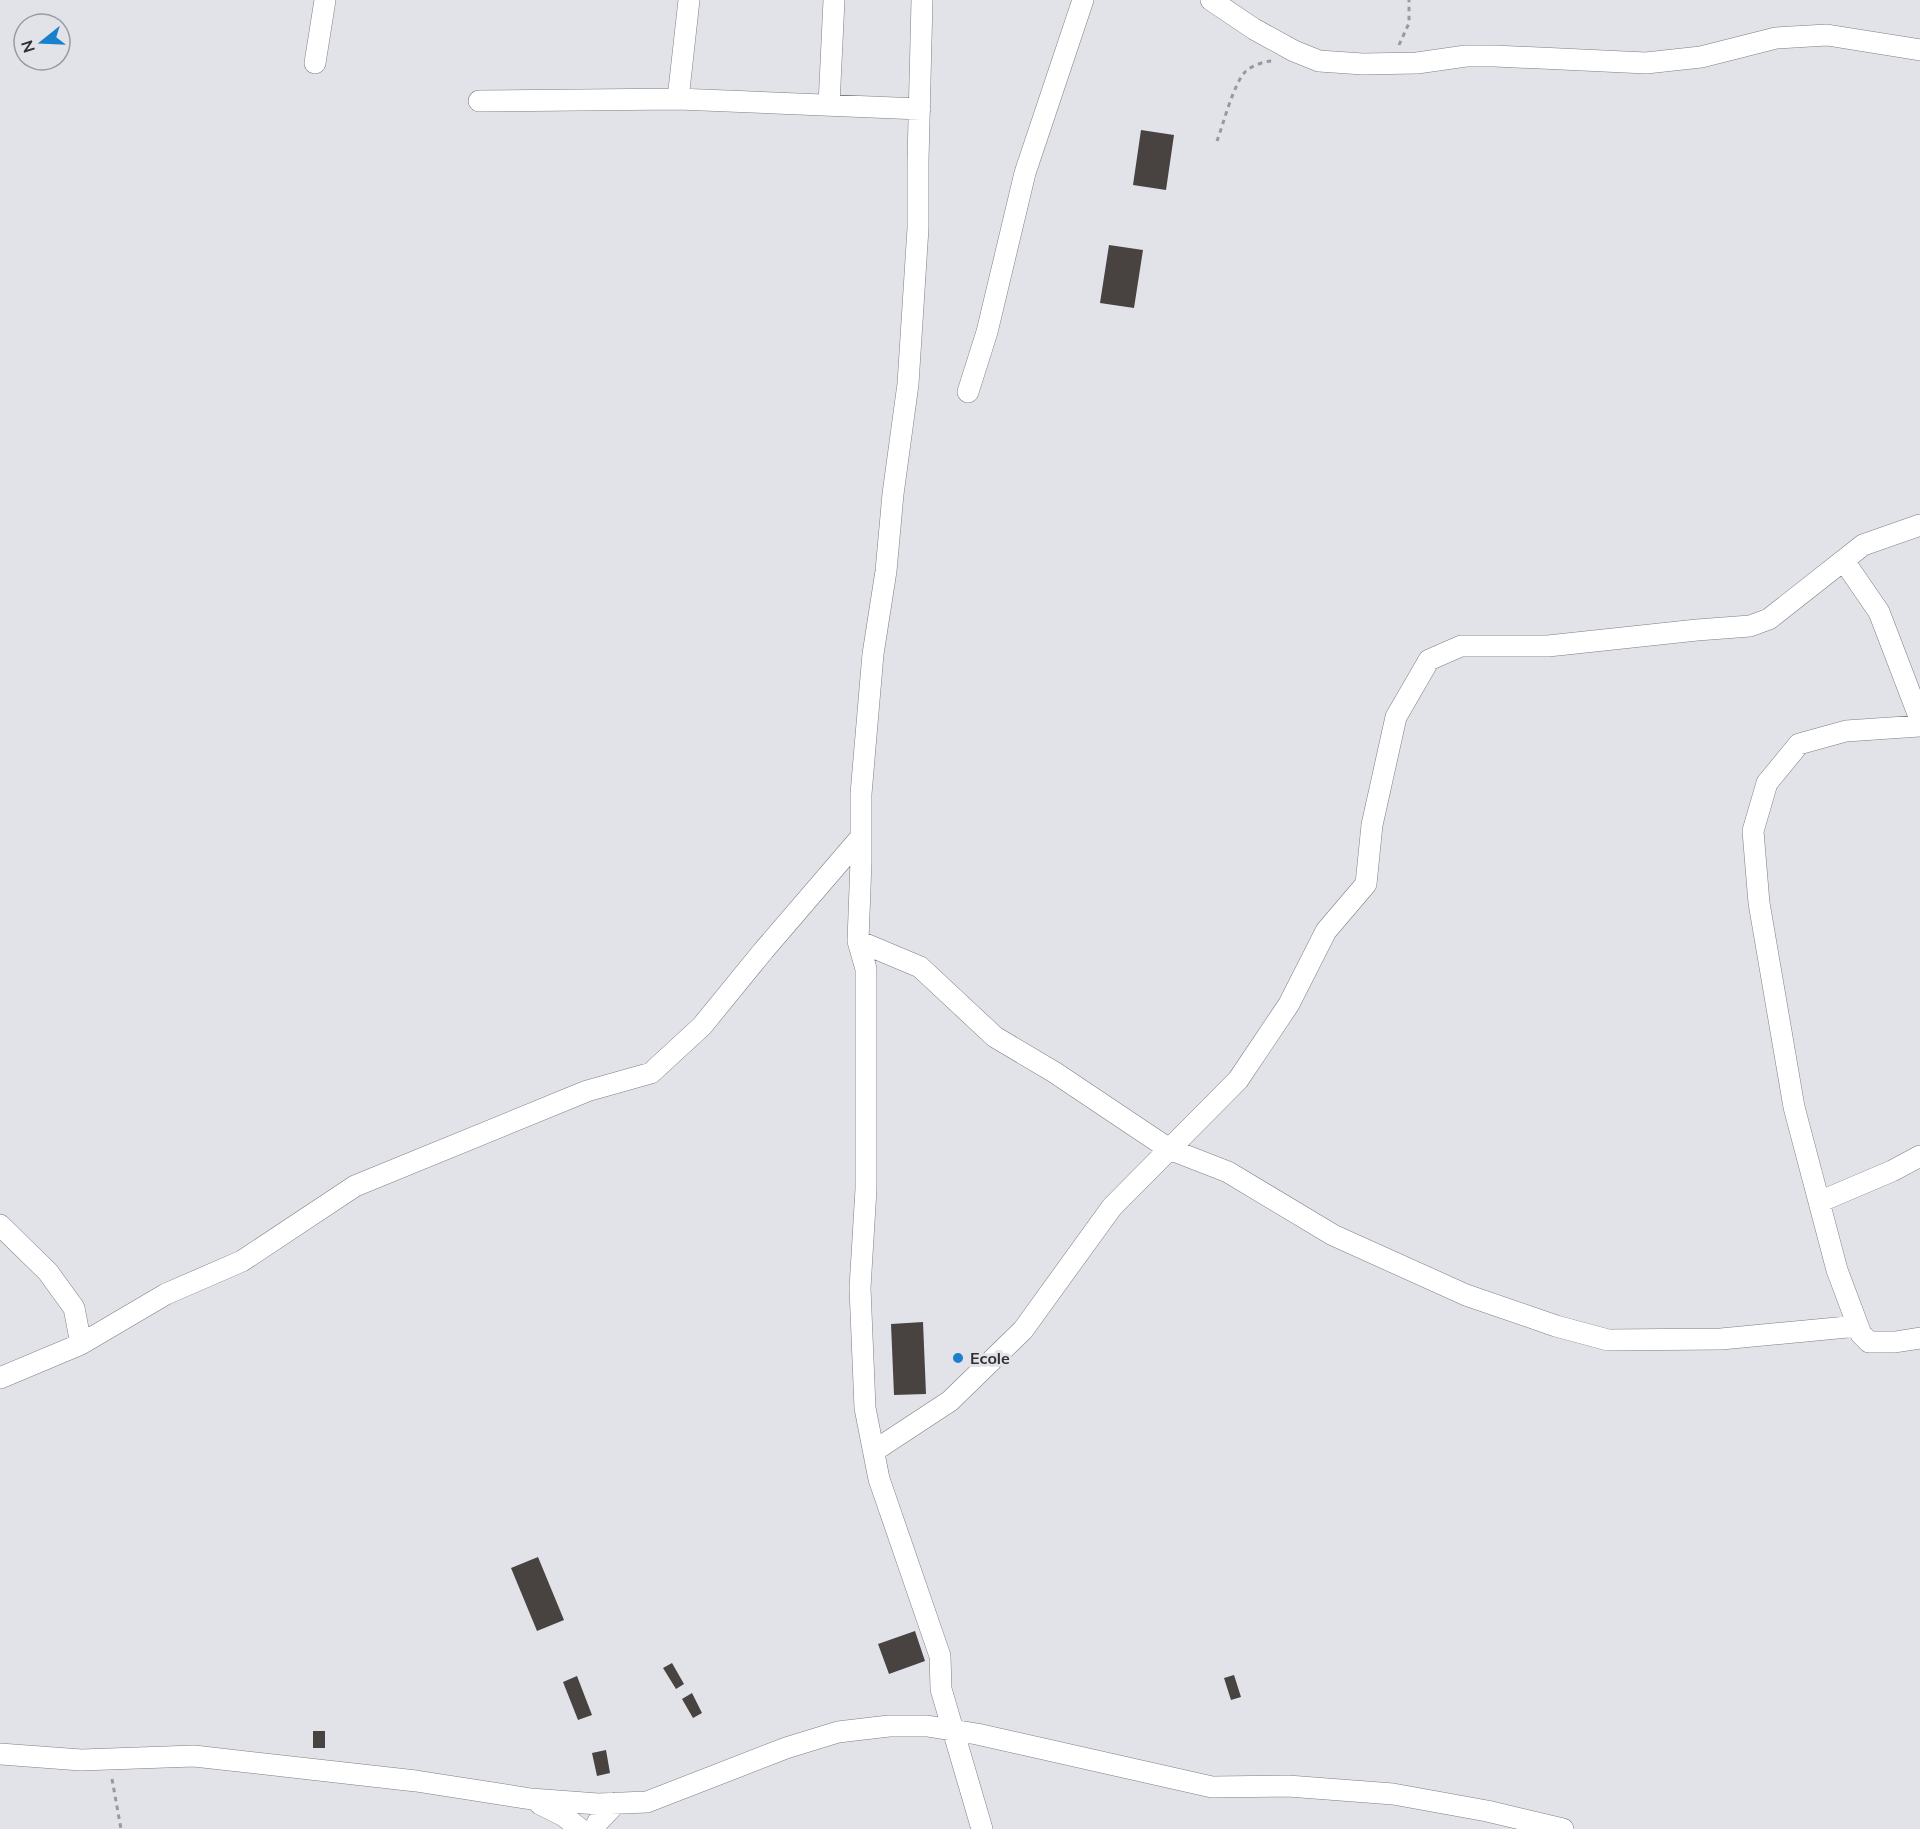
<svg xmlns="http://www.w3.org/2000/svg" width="1920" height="1829" viewBox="0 0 1920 1829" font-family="Mulish,sans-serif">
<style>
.building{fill:#484340}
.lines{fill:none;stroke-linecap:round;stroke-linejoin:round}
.minor-casing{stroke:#7d7e84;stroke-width:22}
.path{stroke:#98999e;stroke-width:3;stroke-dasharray:4.5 4.5;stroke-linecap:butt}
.minor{stroke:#fff;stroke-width:21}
.poi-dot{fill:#1a80cb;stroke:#e2e3e9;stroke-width:2}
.labels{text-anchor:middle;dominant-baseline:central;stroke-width:6;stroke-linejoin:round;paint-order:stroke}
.poi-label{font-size:16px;font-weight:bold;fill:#2f2f32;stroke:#e2e3e9;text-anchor:start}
</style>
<rect width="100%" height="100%" fill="#e2e3e9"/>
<path class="building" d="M 1141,130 L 1174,135 L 1166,190 L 1133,185 Z
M 1109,245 L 1143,250 L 1134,308 L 1100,303 Z
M 923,1322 L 926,1394 L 894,1395 L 891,1324 Z
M 538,1557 L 564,1620 L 537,1631 L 511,1568 Z
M 915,1631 L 925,1661 L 889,1674 L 878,1644 Z
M 672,1663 L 684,1684 L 676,1689 L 663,1668 Z
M 1234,1675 L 1241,1697 L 1231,1700 L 1224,1678 Z
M 577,1676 L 592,1715 L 578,1720 L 563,1682 Z
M 692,1693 L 702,1713 L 693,1718 L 682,1699 Z
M 313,1731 L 325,1731 L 325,1748 L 313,1748 Z
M 606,1750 L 610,1773 L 597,1776 L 592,1753 Z"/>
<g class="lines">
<defs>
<path id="minor" d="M 689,0 L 678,99 L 920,109
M 922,0 L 918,161 L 918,228 L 908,384 L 893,494 L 886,571 L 873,654 L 861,794 L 861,861 L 858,941 L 866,969 L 866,1189 L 860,1288 L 865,1408 L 879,1479 L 940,1656 L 941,1689 L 982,1829
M 1211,0 L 1254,29 L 1294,51 L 1319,61 L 1363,64 L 1417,63 L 1466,56 L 1495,56 L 1646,63 L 1701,57 L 1776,38 L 1827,35 L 1920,50
M 315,63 L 325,0
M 479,101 L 678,99
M 829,105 L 834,0
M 968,392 L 987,332 L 1025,173 L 1083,0
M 1844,561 L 1879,612 L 1920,719
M 1920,726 L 1846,731 L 1799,744 L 1767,783 L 1753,831 L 1759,903 L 1794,1107 L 1837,1270 L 1861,1334 L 1869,1342 L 1895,1342 L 1920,1338
M 858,941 L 920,967 L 995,1037 L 1054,1072 L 1169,1149 L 1228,1172 L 1333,1235 L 1466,1295 L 1556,1326 L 1608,1340 L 1721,1339 L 1858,1326
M 1819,1202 L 1892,1171 L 1920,1156
M 0,1225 L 48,1272 L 74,1308 L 81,1344
M 0,1378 L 81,1344 L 166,1294 L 242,1261 L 355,1186 L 587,1091 L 651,1073 L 702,1026 L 764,950 L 861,837
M 874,1451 L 950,1401 L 1023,1330 L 1112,1207 L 1238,1080 L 1289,1004 L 1326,931 L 1366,884 L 1372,825 L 1396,717 L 1429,660 L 1461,646 L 1548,646 L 1697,630 L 1750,626 L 1769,619 L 1863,545 L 1920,525
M 0,1754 L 81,1760 L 194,1756 L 416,1781 L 531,1799 L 598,1804 L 647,1802 L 786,1748 L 838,1732 L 889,1726 L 927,1726 L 977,1734 L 1212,1787 L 1288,1786 L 1393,1794 L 1487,1811 L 1563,1829
M 540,1804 L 564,1816 L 580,1829
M 594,1829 L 598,1822 L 616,1803"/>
</defs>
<use href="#minor" class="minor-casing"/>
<path class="path" d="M 1399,45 L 1409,23 L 1409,0
M 1217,141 C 1223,125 1234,82 1246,71 C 1251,66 1265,61 1272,61
M 112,1779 L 121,1829"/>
<use href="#minor" class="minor"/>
</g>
<circle class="poi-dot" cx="958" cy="1358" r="6"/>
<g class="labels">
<g class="poi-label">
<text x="970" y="1358">Ecole</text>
</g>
</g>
<g transform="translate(42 42) rotate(252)"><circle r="28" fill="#e2e3e9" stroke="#9a9ba0" stroke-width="1.5"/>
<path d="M0-4.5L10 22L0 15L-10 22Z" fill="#1a80cb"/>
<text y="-9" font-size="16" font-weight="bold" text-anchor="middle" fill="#2f2f32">N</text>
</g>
</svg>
